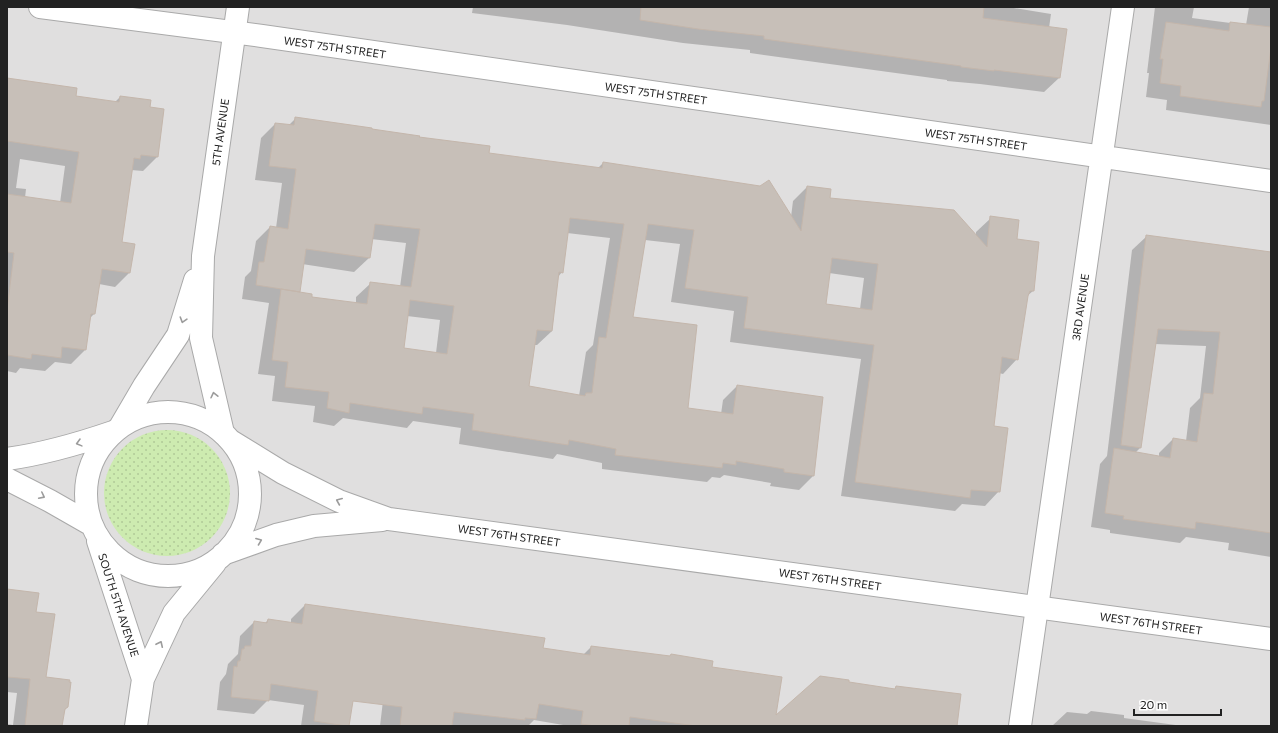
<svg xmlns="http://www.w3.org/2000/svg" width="1278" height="733" viewBox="0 0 1278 733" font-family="Commissioner,sans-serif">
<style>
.residential{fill:#e0dfdf}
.grass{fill:url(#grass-dots)}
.shadow{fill:#0003;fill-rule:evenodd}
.building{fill:#c7bfb8;stroke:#c4b6ab;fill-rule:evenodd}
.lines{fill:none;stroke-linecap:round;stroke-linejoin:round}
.minor-casing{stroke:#a9a9a9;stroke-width:24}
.tertiary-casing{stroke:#a9a9a9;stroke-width:24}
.minor{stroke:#fff;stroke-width:22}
.tertiary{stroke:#fff;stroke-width:22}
.oneway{stroke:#9c9c9c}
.labels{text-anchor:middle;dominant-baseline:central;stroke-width:3.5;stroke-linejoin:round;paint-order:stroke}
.street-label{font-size:11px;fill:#222;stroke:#fff}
</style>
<defs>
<pattern id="grass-dots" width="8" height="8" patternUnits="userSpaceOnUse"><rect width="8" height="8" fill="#cdebb0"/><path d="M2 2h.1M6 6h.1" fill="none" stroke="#b0c997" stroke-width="1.8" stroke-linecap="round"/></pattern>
</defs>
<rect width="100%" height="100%" fill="#f2efe9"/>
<path class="residential" d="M 7,7 L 1271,7 L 1271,726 L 7,726 Z"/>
<path class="grass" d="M104 493a63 63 0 1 1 126 0a63 63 0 1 1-126 0Z"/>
<path class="shadow" d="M 473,7 L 1008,7 L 1051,14 L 1049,28 L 1066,30 L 1059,78 L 1044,92 L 980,84 L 947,81 L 947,80 L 750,53 L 750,50 L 683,43 L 567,25 L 472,13 Z
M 1155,7 L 1194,7 L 1192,18 L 1246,25 L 1249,7 L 1271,7 L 1271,125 L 1166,110 L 1167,100 L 1146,97 L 1149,73 L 1147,73 Z
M 7,79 L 75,97 L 114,103 L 120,97 L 149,108 L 163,110 L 157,157 L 143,171 L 131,170 L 121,243 L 129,273 L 115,287 L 99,284 L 94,314 L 89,319 L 85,350 L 71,364 L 55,362 L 45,371 L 20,368 L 16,373 L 7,371 ZM 20,159 L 65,166 L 60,203 L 25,198 L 26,189 L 16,188 Z
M 296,118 L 418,138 L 488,154 L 597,169 L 603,163 L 791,217 L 793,201 L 807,187 L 829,199 L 976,237 L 976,232 L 991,218 L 1016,240 L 1033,291 L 1027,296 L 1017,359 L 1003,374 L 999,373 L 993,427 L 999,491 L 985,506 L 962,504 L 955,511 L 841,496 L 861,359 L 730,342 L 734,311 L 671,302 L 680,244 L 645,240 L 632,318 L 687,409 L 721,414 L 723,400 L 737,386 L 813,476 L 799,490 L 770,486 L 771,483 L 724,475 L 720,478 L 712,477 L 707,482 L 602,469 L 602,463 L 557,454 L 553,459 L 459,444 L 461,428 L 413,421 L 407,428 L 343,418 L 334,426 L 313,422 L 315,406 L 272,401 L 275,376 L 258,374 L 269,303 L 242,299 L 245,277 L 251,271 L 256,241 L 270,227 L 276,228 L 282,183 L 255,180 L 261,138 L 275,124 L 288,126 ZM 567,233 L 610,238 L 593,345 L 586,352 L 579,396 L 528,387 L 534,345 L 537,345 L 552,331 L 558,277 L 562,272 ZM 371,239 L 406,243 L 400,287 L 371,283 L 356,297 L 356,304 L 311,298 L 297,293 L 302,264 L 354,272 L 369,258 ZM 829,273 L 864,278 L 860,309 L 825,305 ZM 407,316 L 440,320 L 436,353 L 403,349 Z
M 1147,236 L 1271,253 L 1271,557 L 1228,550 L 1229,543 L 1186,537 L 1180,543 L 1110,533 L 1110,530 L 1091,527 L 1100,464 L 1107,456 L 1132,250 ZM 1155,344 L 1206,346 L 1200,398 L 1190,408 L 1186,441 L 1173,439 L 1159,453 L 1159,457 L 1135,453 L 1140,448 Z
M 7,589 L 35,613 L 45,678 L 67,707 L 64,711 L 61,726 L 7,726 L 7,724 L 13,725 L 17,693 L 7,692 Z
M 305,605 L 348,726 L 301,726 L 304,705 L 268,700 L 254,714 L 217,710 L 220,682 L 226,674 L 228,664 L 238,654 L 240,636 L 254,622 L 265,623 L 268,620 L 291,623 L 291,619 Z
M 391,633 L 542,649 L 583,655 L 591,647 L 711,668 L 775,718 L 848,683 L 894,690 L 896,688 L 956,726 L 569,726 L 534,720 L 528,726 L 380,726 Z
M 1091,711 L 1124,715 L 1124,718 L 1183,726 L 1052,726 L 1067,712 L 1087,714 Z"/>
<path class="building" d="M 641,7 L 984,7 L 983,18 L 1067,29 L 1060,78 L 994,70 L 994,71 L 961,67 L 961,66 L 764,39 L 764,36 L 698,29 L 640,20 Z
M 1166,22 L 1229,31 L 1230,22 L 1271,27 L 1271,48 L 1264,101 L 1262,101 L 1261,107 L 1180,96 L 1181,86 L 1160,83 L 1163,59 L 1160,59 Z
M 7,78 L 77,88 L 76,96 L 119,102 L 120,96 L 151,100 L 150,107 L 164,109 L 158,157 L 141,155 L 140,159 L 134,158 L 122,242 L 135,244 L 130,273 L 102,269 L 95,314 L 91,314 L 86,350 L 62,347 L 61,358 L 32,354 L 31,359 L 7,355 L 7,310 L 14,253 L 7,252 L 7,194 L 71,203 L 79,152 L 7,141 Z
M 295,117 L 372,128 L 372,129 L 420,136 L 419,137 L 490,146 L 489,153 L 602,168 L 603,162 L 760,186 L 769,180 L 801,231 L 807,186 L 831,189 L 830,198 L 954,210 L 987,247 L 990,216 L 1019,220 L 1017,239 L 1039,242 L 1034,291 L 1030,291 L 1028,296 L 1018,360 L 1002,357 L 994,426 L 1008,428 L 1000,492 L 971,490 L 970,498 L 855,482 L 874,345 L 744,328 L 748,297 L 685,288 L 694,230 L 648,224 L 633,317 L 697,325 L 688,408 L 733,414 L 737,385 L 823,397 L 814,476 L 784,472 L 784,469 L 736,461 L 736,465 L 723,463 L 722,468 L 615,455 L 616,449 L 569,440 L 568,445 L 472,430 L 474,414 L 423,407 L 422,414 L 350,403 L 349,413 L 327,408 L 329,392 L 285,387 L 288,362 L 272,360 L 281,289 L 312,294 L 312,297 L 367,304 L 370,282 L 411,287 L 420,229 L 375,224 L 370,258 L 306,249 L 300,292 L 256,285 L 259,262 L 264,262 L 270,226 L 288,229 L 296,169 L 269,166 L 275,123 L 294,125 ZM 570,218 L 624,224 L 606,338 L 599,337 L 592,393 L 586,393 L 585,396 L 529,386 L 537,330 L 552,331 L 559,272 L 563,273 ZM 832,258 L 878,264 L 872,310 L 826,304 ZM 410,300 L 454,306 L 447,354 L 404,348 Z
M 1146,235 L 1271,252 L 1271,533 L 1196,522 L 1195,529 L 1123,519 L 1124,516 L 1105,513 L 1114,448 L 1170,458 L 1173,438 L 1197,442 L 1204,393 L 1213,394 L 1220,332 L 1158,329 L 1141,448 L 1121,445 Z
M 7,589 L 39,593 L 36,612 L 55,614 L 46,677 L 70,680 L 69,682 L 71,682 L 68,707 L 65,709 L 62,726 L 25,726 L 30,679 L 7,677 Z
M 305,604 L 545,638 L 543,648 L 590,655 L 591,646 L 670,656 L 671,654 L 713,661 L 712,667 L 782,677 L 776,715 L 820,676 L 849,680 L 849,682 L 895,689 L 896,686 L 961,694 L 957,726 L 696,726 L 630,717 L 629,726 L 595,726 L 581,724 L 583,711 L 539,704 L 536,719 L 525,718 L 525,720 L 454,712 L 452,726 L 400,726 L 402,707 L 353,701 L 349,726 L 346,726 L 314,721 L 318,691 L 271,684 L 269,701 L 231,697 L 234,666 L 237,667 L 238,661 L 240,661 L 242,649 L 244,649 L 245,646 L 251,646 L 254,621 L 267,623 L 268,619 L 302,624 Z"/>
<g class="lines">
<defs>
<path id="minor" d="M 40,7 L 262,36 L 1271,181
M 1020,726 L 1123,7"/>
<path id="tertiary" d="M86 494a82 82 0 1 1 164 0a82 82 0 1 1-164 0Z
M 120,427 L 144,386 L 178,335 L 195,280
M 223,433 L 201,338 L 203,256 L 238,7
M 231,441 L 283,473 L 339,501 L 389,519 L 1271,639
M 7,459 C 43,454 78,444 113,432
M 7,479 L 50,501 L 92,525
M 98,541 L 143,679
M 223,554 L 276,535 L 314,526 L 382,520
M 136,726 L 143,679 L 174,613 L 215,563"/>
</defs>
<use href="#minor" class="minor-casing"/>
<use href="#tertiary" class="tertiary-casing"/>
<use href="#minor" class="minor"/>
<use href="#tertiary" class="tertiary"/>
</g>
<defs><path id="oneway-chevron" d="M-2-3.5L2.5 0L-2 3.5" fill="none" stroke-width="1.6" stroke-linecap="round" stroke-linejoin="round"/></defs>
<g class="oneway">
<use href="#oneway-chevron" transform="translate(183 320) rotate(107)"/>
<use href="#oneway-chevron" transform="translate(214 395) rotate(-103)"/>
<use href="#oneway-chevron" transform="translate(79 443) rotate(165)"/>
<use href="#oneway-chevron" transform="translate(42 496) rotate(27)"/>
<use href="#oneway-chevron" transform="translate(339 501) rotate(-157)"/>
<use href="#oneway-chevron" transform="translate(259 541) rotate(-21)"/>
<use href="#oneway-chevron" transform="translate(160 644) rotate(-65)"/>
</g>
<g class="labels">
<g class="street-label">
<text transform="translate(335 47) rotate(8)">WEST 75TH STREET</text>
<text transform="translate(656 93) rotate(8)">WEST 75TH STREET</text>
<text transform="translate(220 132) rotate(-82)">5TH AVENUE</text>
<text transform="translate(976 139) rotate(8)">WEST 75TH STREET</text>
<text transform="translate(1080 307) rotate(-82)">3RD AVENUE</text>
<text transform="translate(509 535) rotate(8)">WEST 76TH STREET</text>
<text transform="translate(830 579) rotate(8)">WEST 76TH STREET</text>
<text transform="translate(119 605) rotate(72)">SOUTH 5TH AVENUE</text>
<text transform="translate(1151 623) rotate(8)">WEST 76TH STREET</text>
</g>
</g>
<rect width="1278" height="733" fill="none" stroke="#222222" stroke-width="16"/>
<path d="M1134 709v6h87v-6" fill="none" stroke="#222222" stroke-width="2"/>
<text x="1140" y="709" font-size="12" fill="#222222" stroke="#ffffff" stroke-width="3" paint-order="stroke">20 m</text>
</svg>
